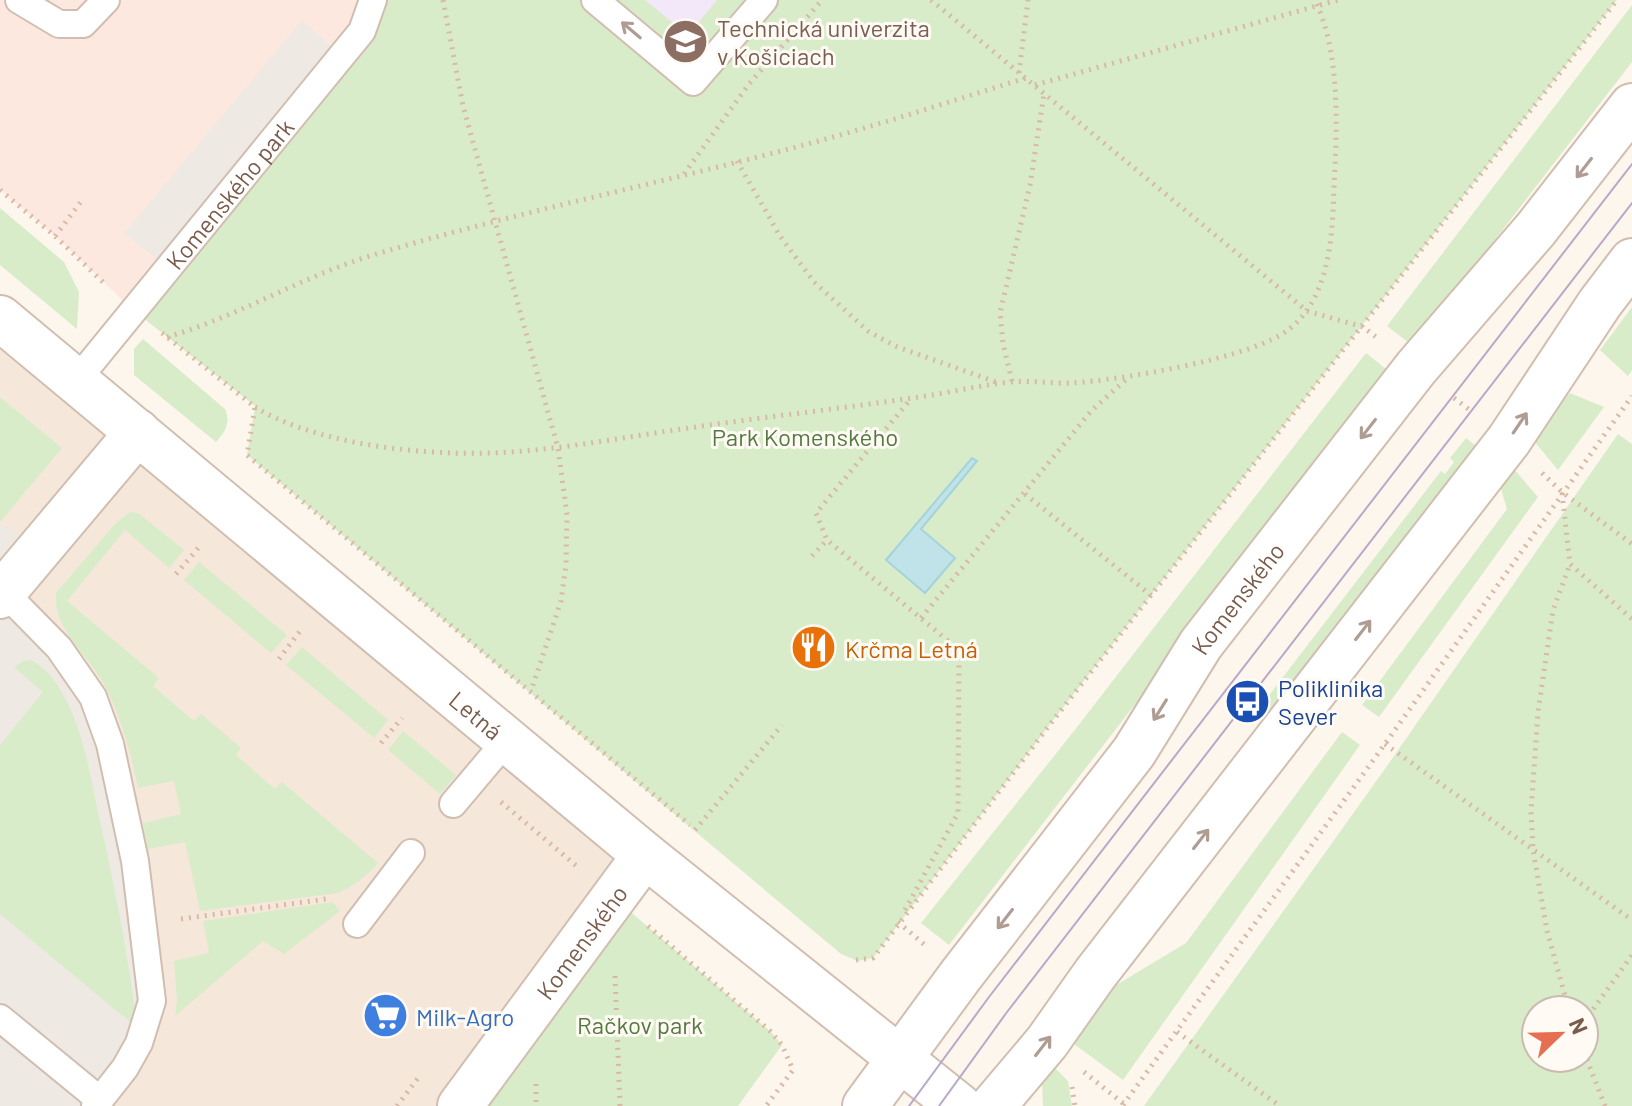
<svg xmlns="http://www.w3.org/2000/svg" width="1632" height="1106" viewBox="0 0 1632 1106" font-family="Barlow,sans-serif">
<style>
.residential{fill:#f5e8da}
.commercial{fill:#fde8e0}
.industrial{fill:#efe9e4}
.education{fill:#f3e8fa}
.green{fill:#d8ecc9;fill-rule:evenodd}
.water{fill:#bfe3e8;stroke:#a5d3da;stroke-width:2}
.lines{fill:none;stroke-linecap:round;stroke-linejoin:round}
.service-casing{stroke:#d1beb0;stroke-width:30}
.minor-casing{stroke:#d1beb0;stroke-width:48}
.tertiary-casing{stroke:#d1beb0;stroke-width:48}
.path{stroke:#d9b8a5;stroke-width:5;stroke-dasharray:2 6;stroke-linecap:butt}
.service{stroke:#fff;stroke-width:26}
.minor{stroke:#fff;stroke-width:44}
.tertiary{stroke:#fff;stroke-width:44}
.tram{stroke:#b9a8c9;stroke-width:2}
.oneway{stroke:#af9d94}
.labels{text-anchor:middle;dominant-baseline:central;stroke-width:6;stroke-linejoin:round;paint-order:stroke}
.education-label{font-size:24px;fill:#785e54;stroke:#fffaf3;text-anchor:start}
.street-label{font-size:24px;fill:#7a5c4d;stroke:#fffaf3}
.park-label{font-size:24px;fill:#537a41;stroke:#fffaf3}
.food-label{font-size:24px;fill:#c56008;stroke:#fffaf3;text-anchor:start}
.transit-label{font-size:24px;fill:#164399;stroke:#fffaf3;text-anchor:start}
.shop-label{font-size:24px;fill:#366cbe;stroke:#fffaf3;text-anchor:start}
</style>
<rect width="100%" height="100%" fill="#fdf6ec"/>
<path class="residential" d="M 0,318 L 645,855 L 460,1106 L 95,1106 L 0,596 Z"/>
<path class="commercial" d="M 0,0 L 373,0 L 133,310 L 55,236 L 0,190 Z"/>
<path class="industrial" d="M 302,20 L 333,48 L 157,260 L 124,233 Z
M 0,523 L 40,549 L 4,592 L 93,697 L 152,1001 L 95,1106 L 0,1106 Z"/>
<path class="education" d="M 595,0 L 764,0 L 693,82 Z"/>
<path class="green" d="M 373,0 L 595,0 L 693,82 L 764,0 L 1617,0 L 1051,723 L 873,958 L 858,961 L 841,954 L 247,455 L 255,406 L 133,310 Z
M 610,0 L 645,0 L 688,35 L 717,0 L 750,0 L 706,55 L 675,54 Z
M 1632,5 L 1632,62 L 1413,346 L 1387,326 Z
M 0,208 L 64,262 L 79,292 L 77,329 L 0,265 Z
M 1632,307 L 1632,370 L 1628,376 L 1600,350 Z
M 143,339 L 225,409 C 231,424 225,432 216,442 L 134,375 L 134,349 Z
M 1366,353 L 1391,373 L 949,945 L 921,923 L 1074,731 Z
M 1570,393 L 1604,407 L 1558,470 L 1529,435 Z
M 0,397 L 62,448 L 0,522 Z
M 1618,434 L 1632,444 L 1632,1106 L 1144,1106 L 1387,766 ZM 1584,1010 L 1584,1058 L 1536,1058 L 1536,1010 Z
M 1466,438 L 1481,450 L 1271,722 L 1257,711 L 1441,471 L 1445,474 L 1454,462 L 1450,458 Z
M 1508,462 L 1538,497 L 1379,717 L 1362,705 L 1507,509 L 1497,476 Z
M 130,512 L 138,513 L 184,550 L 169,568 L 125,530 L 67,601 L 159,678 L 153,686 L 194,721 L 201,714 L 241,748 L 236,755 L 275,789 L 282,782 L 378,863 C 366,877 354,886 338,893 L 200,911 L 185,842 L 148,849 L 143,823 L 181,814 L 174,781 L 138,788 C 131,754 121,717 105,686 C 89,656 52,628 56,593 L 116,523 Z
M 199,562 L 287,635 L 271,653 L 184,580 Z
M 302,647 L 388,720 L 374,738 L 286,665 Z
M 31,660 C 47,668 58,684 66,700 C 84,734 90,775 98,812 C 113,878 126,944 135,1010 L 130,1022 L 0,914 L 0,745 L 43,692 L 14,667 L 24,661 Z
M 403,731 L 456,775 L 440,794 L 388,750 Z
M 1342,732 L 1360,745 L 1123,1080 L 1063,1036 L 1088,1002 L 1186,943 Z
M 333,902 L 340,911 L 284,954 L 263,941 L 175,1016 L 177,1001 L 174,961 L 209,953 L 203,921 Z
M 626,908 L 770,1031 L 782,1045 L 738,1106 L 481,1106 Z
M 1048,1061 L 1068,1081 L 1072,1106 L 1043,1106 L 1042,1080 Z"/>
<path class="water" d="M 972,458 L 977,461 L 921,529 L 955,558 L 925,593 L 886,560 Z"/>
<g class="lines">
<defs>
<g id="service">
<path d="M 19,0 L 59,24 L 83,24 L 106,0"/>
<path d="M 595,0 L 693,82 L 764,0"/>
<path id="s1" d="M 76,381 L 362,31 L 373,0"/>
<path d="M 4,592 L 59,648 L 93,697 L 110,744 L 135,861 L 152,1001 L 139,1043 L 125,1068 L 95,1106"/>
<path d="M 453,804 L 507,740"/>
<path d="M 357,924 L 411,853"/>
<path d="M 0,1018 L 100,1100"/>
</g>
<g id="minor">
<path id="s2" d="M 0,318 L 645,855 L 959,1106"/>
<path d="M 0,596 L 138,432"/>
<path id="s3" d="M 460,1106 L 645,855"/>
</g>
<g id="tertiary">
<path id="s4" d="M 865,1106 L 961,975 L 1134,752 L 1201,644 L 1416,368 L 1536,229 L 1632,106"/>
<path d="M 993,1106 L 1047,1042 L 1095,974 L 1509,440 L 1600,303 L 1632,261"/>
</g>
</defs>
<use href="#service" class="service-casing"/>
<use href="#minor" class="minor-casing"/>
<use href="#tertiary" class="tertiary-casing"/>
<path class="path" d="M 443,0 L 463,106 L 558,448 L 567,515 L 566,565 L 561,601 L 531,691
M 931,0 L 1307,311 L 1363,327 L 1380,340
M 1019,73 L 1028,0
M 1035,85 L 1338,0
M 737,161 L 780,236 L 814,282 L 868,331 L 895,346 L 996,382
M 684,174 L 749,84 L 822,0
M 0,190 L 55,236 L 106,285
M 55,236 L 83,199
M 162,333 L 255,407 L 247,455 L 690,825
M 167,337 C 237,317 299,278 370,256 C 515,212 664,183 811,143 C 883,124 954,100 1026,78
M 1012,381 L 1003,344 L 1000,313 L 1030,185 L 1044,94
M 1454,398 L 1471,411
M 255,407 C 307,439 391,451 452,453 C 532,456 610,439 689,428 C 763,417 838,409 912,398 C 942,394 972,387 1002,383 C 1026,379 1049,384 1072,383 C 1119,380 1255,358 1289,329 C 1306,316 1316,298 1323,277 C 1332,247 1333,218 1334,187 C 1337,128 1341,55 1315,0
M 1542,473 L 1562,492 L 1632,544
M 1562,493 L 1570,564 L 1632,619
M 1025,494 L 1152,596
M 812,556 L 827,540
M 176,574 L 200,546
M 921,618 L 1092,410 L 1129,377
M 279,659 L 300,631
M 381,743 L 402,718
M 1385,744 L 1632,920
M 501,802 L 579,868
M 695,830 L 782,725
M 905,910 L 958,813 L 959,650 L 827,540 L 816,513 L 910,400
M 181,919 L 326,899
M 898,922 L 926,946
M 648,926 L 770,1031 L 782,1045 L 793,1070 L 766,1106
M 856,960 L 873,958 L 1051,723 L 1617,0
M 615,976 L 620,1106
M 1569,1010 L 1547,931 L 1533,849 L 1531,812 L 1538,712 L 1553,610 L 1570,564
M 1584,1022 L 1632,955
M 1177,1032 L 1280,1106
M 1584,1052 L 1605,1106
M 1084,1072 L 1124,1104
M 536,1084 L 536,1106
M 1072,1087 L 1075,1106
M 1123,1105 L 1385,744 L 1632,396
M 397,1106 L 418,1078"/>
<use href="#service" class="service"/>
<use href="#minor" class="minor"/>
<use href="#tertiary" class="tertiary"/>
<path class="tram" d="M 909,1106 L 989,997 L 1632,164
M 939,1106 L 1007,1012 L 1632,203"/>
</g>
<defs><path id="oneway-shaft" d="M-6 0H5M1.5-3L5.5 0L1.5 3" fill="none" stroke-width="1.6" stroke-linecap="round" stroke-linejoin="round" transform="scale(2)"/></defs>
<g class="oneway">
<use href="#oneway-shaft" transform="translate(631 30) rotate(-140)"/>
<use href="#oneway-shaft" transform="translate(1584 168) rotate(128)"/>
<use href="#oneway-shaft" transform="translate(1520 423) rotate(-56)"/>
<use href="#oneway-shaft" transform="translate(1368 429) rotate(128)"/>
<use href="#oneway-shaft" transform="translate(1363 630) rotate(-52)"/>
<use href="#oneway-shaft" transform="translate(1160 710) rotate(122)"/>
<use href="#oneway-shaft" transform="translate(1201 839) rotate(-52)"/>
<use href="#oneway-shaft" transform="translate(1005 919) rotate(128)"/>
<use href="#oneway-shaft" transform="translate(1043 1046) rotate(-52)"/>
</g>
<defs>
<symbol id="university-disc" viewBox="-11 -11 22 22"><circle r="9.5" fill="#8d6e63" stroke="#fffaf3"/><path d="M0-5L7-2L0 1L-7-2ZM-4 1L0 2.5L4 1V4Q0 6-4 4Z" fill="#fff"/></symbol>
<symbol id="restaurant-disc" viewBox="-11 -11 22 22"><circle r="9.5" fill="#e8710a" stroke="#fffaf3"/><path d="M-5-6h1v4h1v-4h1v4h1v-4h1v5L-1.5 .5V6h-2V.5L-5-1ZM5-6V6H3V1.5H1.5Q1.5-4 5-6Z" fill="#fff"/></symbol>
<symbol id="bus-disc" viewBox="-11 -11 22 22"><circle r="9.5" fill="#1a4fb4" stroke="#fffaf3"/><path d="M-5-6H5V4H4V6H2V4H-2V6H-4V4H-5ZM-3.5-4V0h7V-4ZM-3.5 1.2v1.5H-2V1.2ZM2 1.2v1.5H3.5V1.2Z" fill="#fff"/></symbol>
<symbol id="supermarket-disc" viewBox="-11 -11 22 22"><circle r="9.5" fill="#3f7fe0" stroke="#fffaf3"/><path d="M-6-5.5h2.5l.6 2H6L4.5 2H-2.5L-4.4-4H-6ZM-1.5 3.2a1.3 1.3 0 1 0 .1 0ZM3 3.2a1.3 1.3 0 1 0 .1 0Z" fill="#fff"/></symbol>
</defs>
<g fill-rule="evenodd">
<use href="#university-disc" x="660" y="16" width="51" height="51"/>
<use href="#restaurant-disc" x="788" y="622" width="51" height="51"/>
<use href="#bus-disc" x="1222" y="676" width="51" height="51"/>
<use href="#supermarket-disc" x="360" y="990" width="51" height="51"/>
</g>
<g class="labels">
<g class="education-label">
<text x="717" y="27">Technická univerzita<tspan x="717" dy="28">v Košiciach</tspan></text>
</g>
<g class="street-label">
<text stroke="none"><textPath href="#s1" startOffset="242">Komenského park</textPath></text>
<text stroke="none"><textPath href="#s4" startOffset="630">Komenského</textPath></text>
<text stroke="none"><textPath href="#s2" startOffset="620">Letná</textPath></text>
<text stroke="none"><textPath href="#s3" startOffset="204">Komenského</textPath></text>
</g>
<g class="park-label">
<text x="805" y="436">Park Komenského</text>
<text x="640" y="1024">Račkov park</text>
</g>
<g class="food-label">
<text x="845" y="648">Krčma Letná</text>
</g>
<g class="transit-label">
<text x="1278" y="687">Poliklinika<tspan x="1278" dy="28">Sever</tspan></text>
</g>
<g class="shop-label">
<text x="416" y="1016">Milk-Agro</text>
</g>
</g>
<g transform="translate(1560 1034) rotate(67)"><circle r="38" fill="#fffaf3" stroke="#cabbb1" stroke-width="2"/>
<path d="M0-6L14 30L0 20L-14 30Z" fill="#e76f51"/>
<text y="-12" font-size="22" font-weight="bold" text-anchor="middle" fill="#7a5c4d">N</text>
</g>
</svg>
